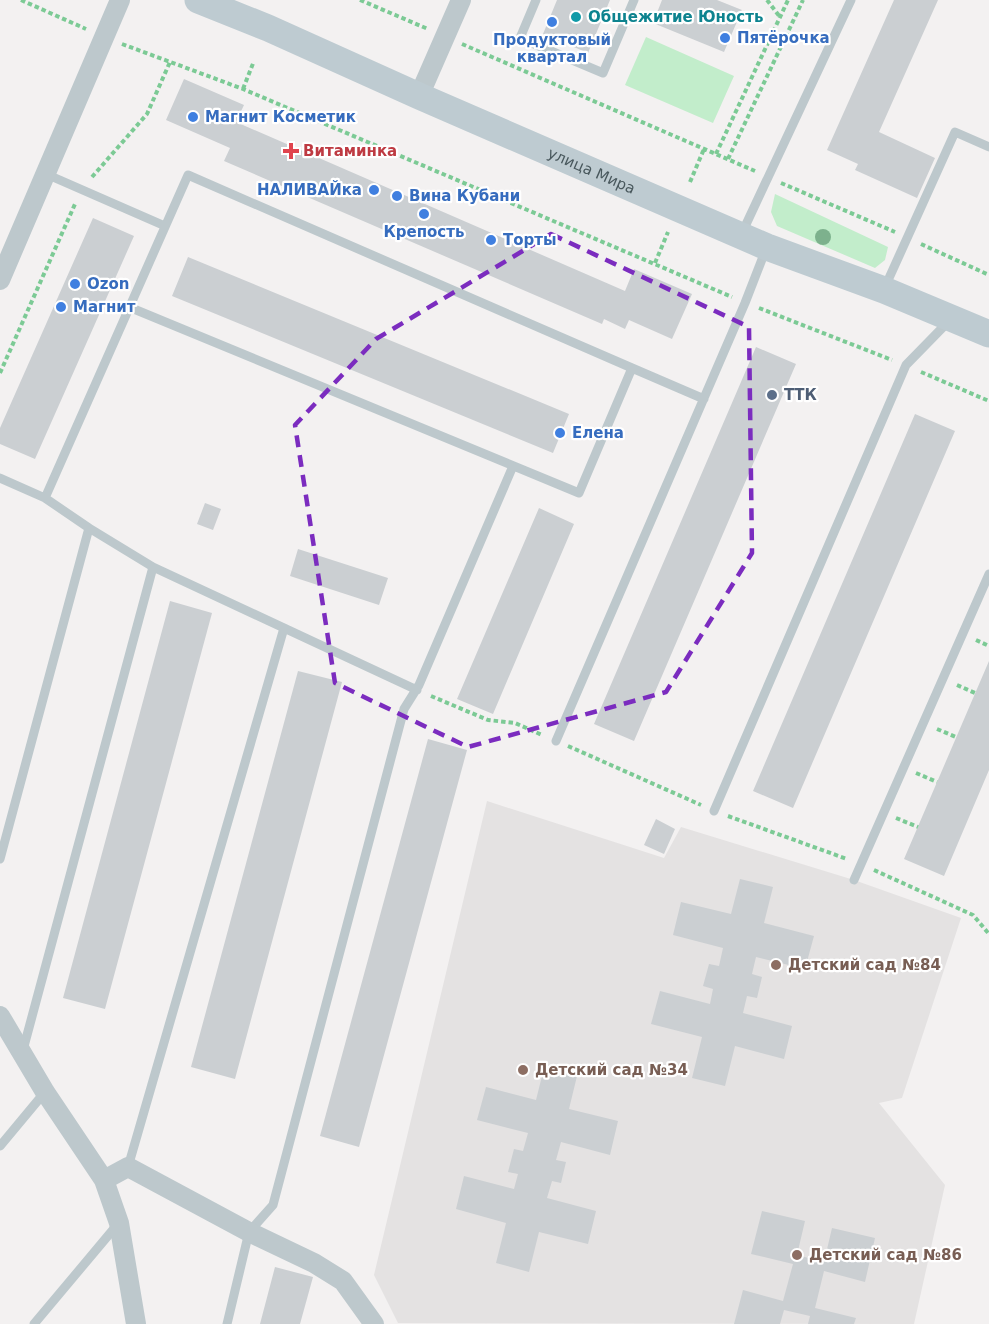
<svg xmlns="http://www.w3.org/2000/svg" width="989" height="1324" viewBox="0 0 989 1324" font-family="'DejaVu Sans',sans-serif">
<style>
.education{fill:#e4e2e2}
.green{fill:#c2edcb}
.building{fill:#cbcfd2}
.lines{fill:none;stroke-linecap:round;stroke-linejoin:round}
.path{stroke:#7cca95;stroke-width:4;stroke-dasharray:4.5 3;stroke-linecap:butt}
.service{stroke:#bdc8cc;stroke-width:9}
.minor{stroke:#bdc8cc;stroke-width:20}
.secondary{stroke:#becbd1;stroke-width:27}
.tree{fill:#7db18d}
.marked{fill:none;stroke:#7b2cbf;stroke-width:4.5;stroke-dasharray:12 8;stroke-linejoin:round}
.culture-dot{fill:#0f9aa8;stroke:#fff;stroke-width:2}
.shop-dot{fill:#3f7fe0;stroke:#fff;stroke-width:2}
.health-dot{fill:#e0444e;stroke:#fff;stroke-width:2}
.service-dot{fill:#5c6f8a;stroke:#fff;stroke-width:2}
.education-dot{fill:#8d6e63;stroke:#fff;stroke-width:2}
.labels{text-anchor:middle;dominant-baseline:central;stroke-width:4.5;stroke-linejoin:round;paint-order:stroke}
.culture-label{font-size:15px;font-weight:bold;fill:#0d838f;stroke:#fff;text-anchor:start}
.shop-label{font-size:15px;font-weight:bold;fill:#366cbe;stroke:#fff;text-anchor:start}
.health-label{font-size:15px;font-weight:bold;fill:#be3a42;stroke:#fff;text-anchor:start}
.street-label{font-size:15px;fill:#49585d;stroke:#fff}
.service-label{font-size:15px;font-weight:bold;fill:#4e5e75;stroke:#fff;text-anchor:start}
.education-label{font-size:15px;font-weight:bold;fill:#785e54;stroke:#fff;text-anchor:start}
</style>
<rect width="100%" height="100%" fill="#f3f1f1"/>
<path class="education" d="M 487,801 L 664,858 L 681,827 L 854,880 L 961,918 L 902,1098 L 879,1103 L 945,1185 L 914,1324 L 398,1323 L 374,1275 Z"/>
<path class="green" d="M 646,37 L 734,76 L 713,123 L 625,85 Z
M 775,194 L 888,247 L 885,260 L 875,268 L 777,226 L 771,212 Z"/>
<path class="building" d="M 557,0 L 610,0 L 588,53 L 543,34 Z
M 662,0 L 717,0 L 742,10 L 724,52 L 653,23 Z
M 894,0 L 938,0 L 879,132 L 935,158 L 917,198 L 855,170 L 858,164 L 827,150 Z
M 184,79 L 244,105 L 236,122 L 625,291 L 634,269 L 692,294 L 672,339 L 629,320 L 625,329 L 604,319 L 602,324 L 224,161 L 230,148 L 166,120 Z
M 93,218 L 134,236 L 35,459 L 0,444 L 0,428 Z
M 188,257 L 569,414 L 553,453 L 172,296 Z
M 756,347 L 796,364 L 634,741 L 594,724 Z
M 915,414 L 955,431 L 793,808 L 753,791 Z
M 205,503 L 221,509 L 213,530 L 197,524 Z
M 539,508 L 574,524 L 493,714 L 457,699 Z
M 298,549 L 388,578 L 379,605 L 290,576 Z
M 170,601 L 212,613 L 105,1009 L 63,998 Z
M 989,661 L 989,770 L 944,876 L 904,859 Z
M 298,671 L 342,682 L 235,1079 L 191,1067 Z
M 428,739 L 467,750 L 359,1147 L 320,1136 Z
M 656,819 L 675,829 L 664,854 L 644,845 Z
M 740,879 L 773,887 L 764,923 L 814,936 L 805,969 L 756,957 L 752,974 L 762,977 L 757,998 L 747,996 L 743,1013 L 792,1026 L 784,1059 L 735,1046 L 725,1086 L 692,1078 L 702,1037 L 651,1024 L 660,991 L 710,1004 L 713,989 L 703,986 L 709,964 L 719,966 L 723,948 L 673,935 L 681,902 L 731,914 Z
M 545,1064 L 578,1072 L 569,1109 L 618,1121 L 610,1155 L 561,1142 L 556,1160 L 566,1162 L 561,1183 L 552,1181 L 547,1198 L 596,1211 L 588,1244 L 539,1232 L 529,1272 L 496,1263 L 506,1223 L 456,1209 L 464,1176 L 514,1189 L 518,1174 L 508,1172 L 514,1149 L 523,1151 L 528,1133 L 477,1120 L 486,1087 L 536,1100 Z
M 762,1211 L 805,1221 L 797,1255 L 824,1262 L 832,1228 L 875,1238 L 865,1282 L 824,1271 L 815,1308 L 856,1318 L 854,1324 L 808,1324 L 810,1316 L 784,1310 L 780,1324 L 734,1324 L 743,1290 L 783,1301 L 793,1264 L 751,1254 Z
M 275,1267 L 313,1277 L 300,1324 L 260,1324 Z"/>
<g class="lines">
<path class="path" d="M 21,0 L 86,29
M 360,0 L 428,29
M 767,0 L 780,17
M 122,44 L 243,89 L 732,297
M 462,44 L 755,171
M 243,89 L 254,61
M 716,154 L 788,0
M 728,159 L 803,0
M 92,177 L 147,114 L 170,62
M 690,182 L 704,149
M 781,183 L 895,232
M 921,244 L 989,275
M 655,263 L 668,232
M 759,308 L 892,360
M 921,372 L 989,401
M 0,373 L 75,204
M 976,640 L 989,646
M 957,685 L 975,693
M 431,696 L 488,720 L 515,723 L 542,735
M 937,729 L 956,737
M 568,746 L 701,805
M 916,773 L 937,782
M 728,816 L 847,859
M 896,818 L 918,827
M 874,870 L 973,915 L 989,934"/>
<path class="service" d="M 536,0 L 520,38 L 603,73 L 634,0
M 46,174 L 165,226
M 742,233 L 851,0
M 885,287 L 955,132 L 989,147
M 129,307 L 579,493 L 632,368 L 704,399
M 0,478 L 45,498 L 89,528 L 0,859
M 45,498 L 188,175 L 632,368
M 153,567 L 417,690
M 556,741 L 745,303 L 766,249
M 714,811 L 906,365 L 949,321
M 854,880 L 989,574
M 23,1050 L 153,567 L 89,528
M 0,1146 L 45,1092
M 128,1167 L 284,628
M 34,1324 L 117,1225
M 227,1324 L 249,1232 L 273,1205 L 404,709 L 419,685 L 513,466"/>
<path class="minor" d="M 419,96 L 461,0
M 0,280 L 120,0
M 0,1016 L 45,1092 L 104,1180 L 119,1223 L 136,1324
M 104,1180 L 128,1167 L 249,1232 L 314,1263 L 343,1281 L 374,1324"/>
<path class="secondary" id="s1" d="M 198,0 L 268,28 L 419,96 L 767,247 L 884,290 L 989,334"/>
</g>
<circle class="tree" cx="823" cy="237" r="8"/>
<path class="marked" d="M 551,234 L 749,327 L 752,553 L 666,692 L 468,747 L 335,683 L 295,425 L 376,339 Z"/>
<circle class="culture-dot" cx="576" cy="17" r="6"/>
<g class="shop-dot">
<circle cx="552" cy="22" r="6"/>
<circle cx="725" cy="38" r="6"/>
<circle cx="193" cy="117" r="6"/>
<circle cx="374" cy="190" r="6"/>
<circle cx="397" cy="196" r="6"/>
<circle cx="424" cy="214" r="6"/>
<circle cx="491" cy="240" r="6"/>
<circle cx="75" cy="284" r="6"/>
<circle cx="61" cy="307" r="6"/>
<circle cx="560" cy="433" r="6"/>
</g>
<path class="health-dot" d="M288 142h6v6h6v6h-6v6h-6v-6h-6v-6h6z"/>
<circle class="service-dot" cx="772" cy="395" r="6"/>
<g class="education-dot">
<circle cx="776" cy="965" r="6"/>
<circle cx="523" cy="1070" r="6"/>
<circle cx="797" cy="1255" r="6"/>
</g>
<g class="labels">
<g class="culture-label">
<text x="588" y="17">Общежитие Юность</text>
</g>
<g class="shop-label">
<text x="737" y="38">Пятёрочка</text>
<text x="552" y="40" text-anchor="middle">Продуктовый<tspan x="552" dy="17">квартал</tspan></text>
<text x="205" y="117">Магнит Косметик</text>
<text x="362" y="190" text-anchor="end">НАЛИВАЙка</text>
<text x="409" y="196">Вина Кубани</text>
<text x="424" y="232" text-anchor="middle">Крепость</text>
<text x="503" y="240">Торты</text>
<text x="87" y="284">Ozon</text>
<text x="73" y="307">Магнит</text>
<text x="572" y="433">Елена</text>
</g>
<g class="health-label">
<text x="303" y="151">Витаминка</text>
</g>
<g class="street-label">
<text stroke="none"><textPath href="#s1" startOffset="429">улица Мира</textPath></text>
</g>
<g class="service-label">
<text x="784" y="395">ТТК</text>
</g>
<g class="education-label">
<text x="788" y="965">Детский сад №84</text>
<text x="535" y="1070">Детский сад №34</text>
<text x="809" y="1255">Детский сад №86</text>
</g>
</g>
</svg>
